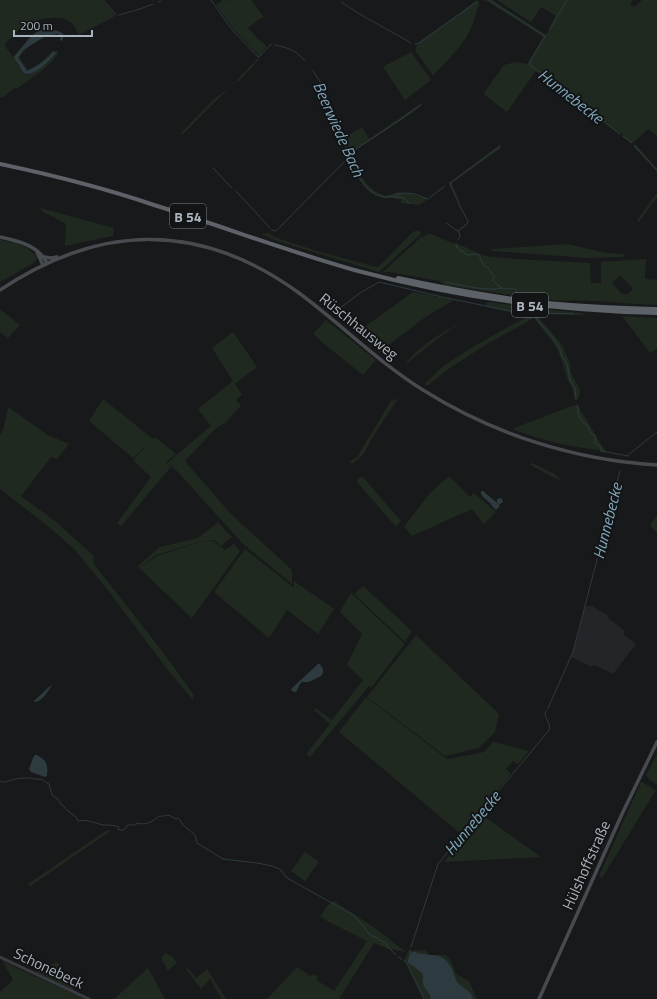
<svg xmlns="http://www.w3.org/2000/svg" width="657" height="999" viewBox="0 0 657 999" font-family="'Titillium Web',sans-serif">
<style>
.built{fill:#242528}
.green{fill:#202920;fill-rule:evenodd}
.water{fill:#2d3b40}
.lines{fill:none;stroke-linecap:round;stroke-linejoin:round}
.stream{stroke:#2d3b40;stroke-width:1}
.tertiary{stroke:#393b40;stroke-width:3}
.secondary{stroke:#474b50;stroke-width:3.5}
.trunk{stroke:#5d6268;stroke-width:4}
.labels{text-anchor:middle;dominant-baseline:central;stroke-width:4;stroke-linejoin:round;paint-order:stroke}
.shield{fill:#131416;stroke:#7d838a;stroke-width:1}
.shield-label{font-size:14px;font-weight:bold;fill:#aab2bb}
.street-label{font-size:15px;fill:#aab2bb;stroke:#131416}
.water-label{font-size:16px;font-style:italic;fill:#7fa6b8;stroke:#131416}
</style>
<rect width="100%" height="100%" fill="#18191b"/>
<path class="built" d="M 586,606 L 592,606 L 607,615 L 609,619 L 625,631 L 623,634 L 636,644 L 613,674 L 594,665 L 592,667 L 571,657 L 574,650 L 584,610 Z"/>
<path class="green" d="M 0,0 L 102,0 L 115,16 L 79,35 L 73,24 L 65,19 L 59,18 L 46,18 L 36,21 L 27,23 L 24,24 L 6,43 L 5,46 L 13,57 L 26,42 L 15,56 L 15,59 L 23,73 L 28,75 C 40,70 48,63 56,53 L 55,52 L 56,50 L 58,52 C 55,64 28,80 18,88 L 15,88 L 3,97 L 1,98 L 0,97 Z
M 223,0 L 225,0 L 227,1 L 229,0 L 251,0 L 264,17 L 258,20 L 248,28 L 260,41 L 267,46 L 259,56 L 234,30 L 216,5 Z
M 482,0 L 492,0 L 546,35 L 556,16 L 541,7 L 531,22 L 497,0 L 633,0 L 630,5 L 634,7 L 642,0 L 657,0 L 657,136 L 648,129 L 633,143 L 631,143 L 622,137 L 623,135 L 621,133 L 619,134 L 536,71 L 507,112 L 486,96 L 484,94 L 485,91 L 504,65 L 516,62 L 527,64 L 543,38 L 542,36 L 488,2 Z
M 476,1 L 479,3 L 479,4 C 476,14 473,25 468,34 C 459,50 446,62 433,75 L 416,52 C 415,48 417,45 419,42 Z
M 29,46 L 19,57 L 28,70 C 39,65 45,59 53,50 L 54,51 C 46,60 38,66 27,71 L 17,58 L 23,50 Z
M 411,52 L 430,78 L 431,80 L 405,100 L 383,67 Z
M 258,58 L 260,58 L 239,81 L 237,81 L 230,87 L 182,135 L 181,133 L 213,100 L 230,87 Z
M 427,101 L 412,113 L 351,153 L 362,177 L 367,184 L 376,192 L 386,196 L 399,192 L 415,195 L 428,199 L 419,205 L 401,203 L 401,200 C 398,199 395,198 392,198 C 387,198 384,199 380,197 C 358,191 350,158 342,139 L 362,127 L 369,139 L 414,108 Z
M 500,145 L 501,146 L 500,149 L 452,183 L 452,184 L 461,204 L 449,183 Z
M 634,145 L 636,145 L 657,169 L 657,172 L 634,147 Z
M 657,193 L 657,197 L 639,222 L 637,220 Z
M 40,208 L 114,228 L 113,236 L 65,246 L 66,224 L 42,211 Z
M 418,230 L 421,232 L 420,235 L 379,272 L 277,241 L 261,234 L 268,233 L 277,238 L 317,251 L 376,267 L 379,266 L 413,232 Z
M 427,234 L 431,234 L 434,235 L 454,244 L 456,243 L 485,256 L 516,259 L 590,263 L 591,283 L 601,283 L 601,262 L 646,259 L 645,279 L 657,280 L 657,305 C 625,304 592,299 560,301 L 518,296 L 444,285 L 440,281 L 389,272 L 382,273 L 421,237 L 423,237 ZM 620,275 L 633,289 L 628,294 L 622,294 L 612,283 Z
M 0,240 C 17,243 26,244 38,258 L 32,264 L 0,282 Z
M 568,244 L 606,253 L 625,254 L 623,257 L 589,258 L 493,251 L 491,249 Z
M 413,292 L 454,300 L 427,316 L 379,352 L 356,333 Z
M 488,302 L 542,309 L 581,313 L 588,315 L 540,314 L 538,317 L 560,342 L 563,347 L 570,364 L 571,373 L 579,388 L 580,392 L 578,399 L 575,400 L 572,388 L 568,380 L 560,355 L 555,345 L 534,318 L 487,344 L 447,370 L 427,386 L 424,384 L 442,367 L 469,349 L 528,316 L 487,307 L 486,304 Z
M 0,309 L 20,325 L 8,338 L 0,332 Z
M 622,316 L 657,318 L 657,348 L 650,353 Z
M 326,320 L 376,360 L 363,375 L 324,344 L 313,334 Z
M 464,320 L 437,339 L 407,363 L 407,361 L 416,352 L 431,340 Z
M 233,332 L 257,367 L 235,384 L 242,395 L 236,400 L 241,406 L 225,423 L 216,428 L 185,461 L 230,513 L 292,570 L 292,584 L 242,543 L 178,472 L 167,463 L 211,426 L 198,409 L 233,381 L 212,348 Z
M 399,398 C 391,409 383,420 376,432 C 367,445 367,454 352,464 L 350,461 L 357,457 L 360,452 L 392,399 L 394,401 Z
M 103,399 L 153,439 L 155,437 L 176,454 L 166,462 L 171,467 L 121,526 L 117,523 L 151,477 L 133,460 L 149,443 L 133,458 L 89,421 Z
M 575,405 L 579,406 L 580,409 L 602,446 L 606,450 L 605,453 L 601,452 L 599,450 C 570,447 542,440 514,430 L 514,428 Z
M 8,407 L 48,435 L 69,444 L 57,459 L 51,457 L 21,496 L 3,483 L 55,521 L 94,556 L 93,563 L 159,647 L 194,695 L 193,700 L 167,669 L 107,589 L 74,549 L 49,527 L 0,489 L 0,435 L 4,427 Z
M 531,463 L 532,463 L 553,473 L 562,481 L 553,477 L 532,466 L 531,465 Z
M 362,476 L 401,521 L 396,527 L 356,481 Z
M 449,476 L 470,497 L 474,493 L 496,512 L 484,524 L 472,509 L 412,536 L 404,527 L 430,493 Z
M 657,516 L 657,533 L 650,525 Z
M 218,522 L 232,537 L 221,546 L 214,540 L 203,541 L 156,555 L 139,568 L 138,566 L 160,547 L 198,538 Z
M 204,541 L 213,541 L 225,550 L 234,544 L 240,551 L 192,618 L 139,568 L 157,556 Z
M 245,549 L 294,588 L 294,581 L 334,609 L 318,634 L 287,610 L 269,638 L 214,592 Z
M 363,586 L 412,631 L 405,642 L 354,594 Z
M 351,593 L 405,644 L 371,688 L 369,686 L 310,757 L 306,754 L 330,724 L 314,710 L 316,708 L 332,720 L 363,680 L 347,665 L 362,634 L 340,612 Z
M 416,635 L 499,714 L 495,732 L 479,748 L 445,756 L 367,697 Z
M 366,697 L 447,759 L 484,752 L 493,742 L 529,751 L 518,764 L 513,761 L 506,769 L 511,774 L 461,834 L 339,732 Z
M 657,754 L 657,785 L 650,780 L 646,775 Z
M 641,782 L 642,782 L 656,790 L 602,878 L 599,876 Z
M 481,814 L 541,857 L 444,862 Z
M 112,830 L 29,887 L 28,884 L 104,832 Z
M 305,852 L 319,862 L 305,881 L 291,871 Z
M 334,901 L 379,931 L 406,952 L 388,949 L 374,943 L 339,999 L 267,999 L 297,967 L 310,976 L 313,974 L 318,977 L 316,980 L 334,991 L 367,941 L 327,921 L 320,916 L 328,905 Z
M 426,950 L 428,955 L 446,955 L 451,961 L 456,974 L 469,981 L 477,999 L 424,999 L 406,962 L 404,961 L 408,951 Z
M 165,953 L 172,956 L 177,963 L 168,971 L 161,958 Z
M 2,960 L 21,970 L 87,999 L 0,999 L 0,992 L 13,980 Z
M 57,962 L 72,982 L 75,988 L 73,990 L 36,972 Z
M 148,968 L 165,999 L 114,999 Z
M 188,968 L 196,978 L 207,969 L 226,999 L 222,999 L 210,979 L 201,989 L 186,969 Z"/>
<path class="water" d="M 42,30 C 50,30 59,29 64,35 L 62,41 L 60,40 L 61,36 L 58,34 L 51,35 L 48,36 L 46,36 L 23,50 L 18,58 L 27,71 C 38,66 46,60 54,51 L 56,53 C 51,59 33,79 24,73 C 22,72 21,68 19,65 C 17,62 15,60 14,57 L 31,36 L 37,32 Z
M 481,491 L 483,491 L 497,503 L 497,500 L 499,498 L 502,499 L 503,502 L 500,504 L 498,503 L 500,506 L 496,510 C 493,508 492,505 490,503 C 487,500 483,498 481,494 Z
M 318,664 L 320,664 L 323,669 L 323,673 L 321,676 L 309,682 L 302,682 L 300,684 L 296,692 L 294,692 L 291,690 L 292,688 Z
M 52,685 C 48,691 42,702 34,702 L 34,701 L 49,687 Z
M 35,755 L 37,755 C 47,761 48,764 47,776 L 45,777 L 31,772 L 29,769 L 33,758 Z
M 413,952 C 417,952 419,954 422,954 C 437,956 443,953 452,969 C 454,973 455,980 458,983 C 463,989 471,990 473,999 L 431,999 L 430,995 L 423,985 L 423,974 L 416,968 L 408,963 C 408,958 409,954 413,952 Z"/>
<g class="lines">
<path class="stream" d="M 103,0 L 116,15
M 211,0 L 233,31 L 258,57 L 260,56 L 270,45 L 272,44
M 489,0 L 542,34 L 545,37
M 158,2 L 161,1
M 341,2 C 364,18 388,29 411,43
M 119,15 L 140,9 L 153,4
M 550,29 L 567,0
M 546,35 L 531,60 L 530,63 L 530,65 L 620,134
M 415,44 L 419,43 L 478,1
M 275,45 C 288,48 296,50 305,61
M 313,71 L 321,83 L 327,95 L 337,128 L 343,138 L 346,148 L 352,159 L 360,179 L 368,189 L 377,195 L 385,197 L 393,196 L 393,197 L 402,197 L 409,203
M 623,136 L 632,143
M 634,145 L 657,170
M 350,154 L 353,151 L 400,120 L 420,105
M 213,168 L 232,188
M 236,191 L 270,228
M 395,196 L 395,194 L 407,193 L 415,194 L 428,199 L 445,186
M 446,223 L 459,232 L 460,236 L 458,240
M 272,230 L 276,231 L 350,156
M 458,231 L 467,224 L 468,221 L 459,205 L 458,201 L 451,187 L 450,183 L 500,146
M 456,244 L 457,248 L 458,247 L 460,251 L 464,251 L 464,253 L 467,255 L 475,254 L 479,255 L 484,266 L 487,267 L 495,277 L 492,280 L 493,281 C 495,283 499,286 502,288 C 507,290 512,287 516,290 L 517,293
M 446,282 C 460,285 489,292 502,288
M 514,310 L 516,313 L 535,316 L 540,324 L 544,327 L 547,332 L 551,335 L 558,346 L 561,351 L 561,355 L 567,364 L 570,380 L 575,388 L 576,399
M 336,311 L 360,293 L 379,282 L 442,297 L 515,312
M 536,317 L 538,314 L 541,313 L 574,314
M 577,405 L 578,408 L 578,414 L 582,421 L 587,425 L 591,433 L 595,436 L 596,444 L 600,446 L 601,451 L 628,456
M 627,456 L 657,432
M 548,708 L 573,652 L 620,471
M 0,781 C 5,784 10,780 16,779 C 19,778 25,778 28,778 C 33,778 37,780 41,779 L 49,784 L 52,795 L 58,799 L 61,804 L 67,810 L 76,817 L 78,821 C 87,819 94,823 103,825 C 108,825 114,825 119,827 L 118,829 L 119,830 L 124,830 L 128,825 L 134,825 L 138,823 C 145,826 154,821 159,816 C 164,817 166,814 171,816 L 172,817 L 176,819 L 178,818 L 180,820 L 183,825 L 195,835 L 197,843 L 223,859 L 257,863 L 272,866 L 280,869 L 287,878 L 355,916 L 370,935 L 378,938 L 379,940 L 387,943 L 387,946 L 396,955
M 411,947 L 438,864 L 550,729 L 549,724 L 545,715 L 546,711
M 410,950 L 410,954
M 398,957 L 402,959
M 404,960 L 407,964 L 424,999"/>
<path class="tertiary" d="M 0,957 L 89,999"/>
<path class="secondary" d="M 0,237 C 18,241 38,245 47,263
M 37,252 L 43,265
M 44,257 L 51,258 L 57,257
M 0,290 C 101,223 200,221 299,293 C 341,324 378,362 423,390 C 493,434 574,460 657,465
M 539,999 L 622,814 L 657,742"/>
<path class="trunk" d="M 0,164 C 52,175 104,188 154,205 C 222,226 289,252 358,271 C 456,297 556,311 657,313
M 398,278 C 440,287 483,295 527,301 C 570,306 613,308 657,309"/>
</g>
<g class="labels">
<g class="shield">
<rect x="170" y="204" width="36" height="24" rx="3"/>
<rect x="512" y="293" width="36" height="24" rx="3"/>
</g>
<g class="shield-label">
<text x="188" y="216">B 54</text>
<text x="530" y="305">B 54</text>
</g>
<g class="street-label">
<text transform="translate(359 326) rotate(39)">Rüschhausweg</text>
<text transform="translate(586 865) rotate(-66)">Hülshoffstraße</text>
<text transform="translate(49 968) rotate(25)">Schonebeck</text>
</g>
<g class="water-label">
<text transform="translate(571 96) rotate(38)">Hunnebecke</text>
<text transform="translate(339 129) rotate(66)">Beerwiede Bach</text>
<text transform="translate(607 521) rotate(-76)">Hunnebecke</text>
<text transform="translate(472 823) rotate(-50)">Hunnebecke</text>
</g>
</g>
<path d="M14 30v6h78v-6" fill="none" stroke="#aab2bb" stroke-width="2"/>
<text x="20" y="30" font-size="12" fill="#aab2bb" stroke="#131416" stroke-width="3" paint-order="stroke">200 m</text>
</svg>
